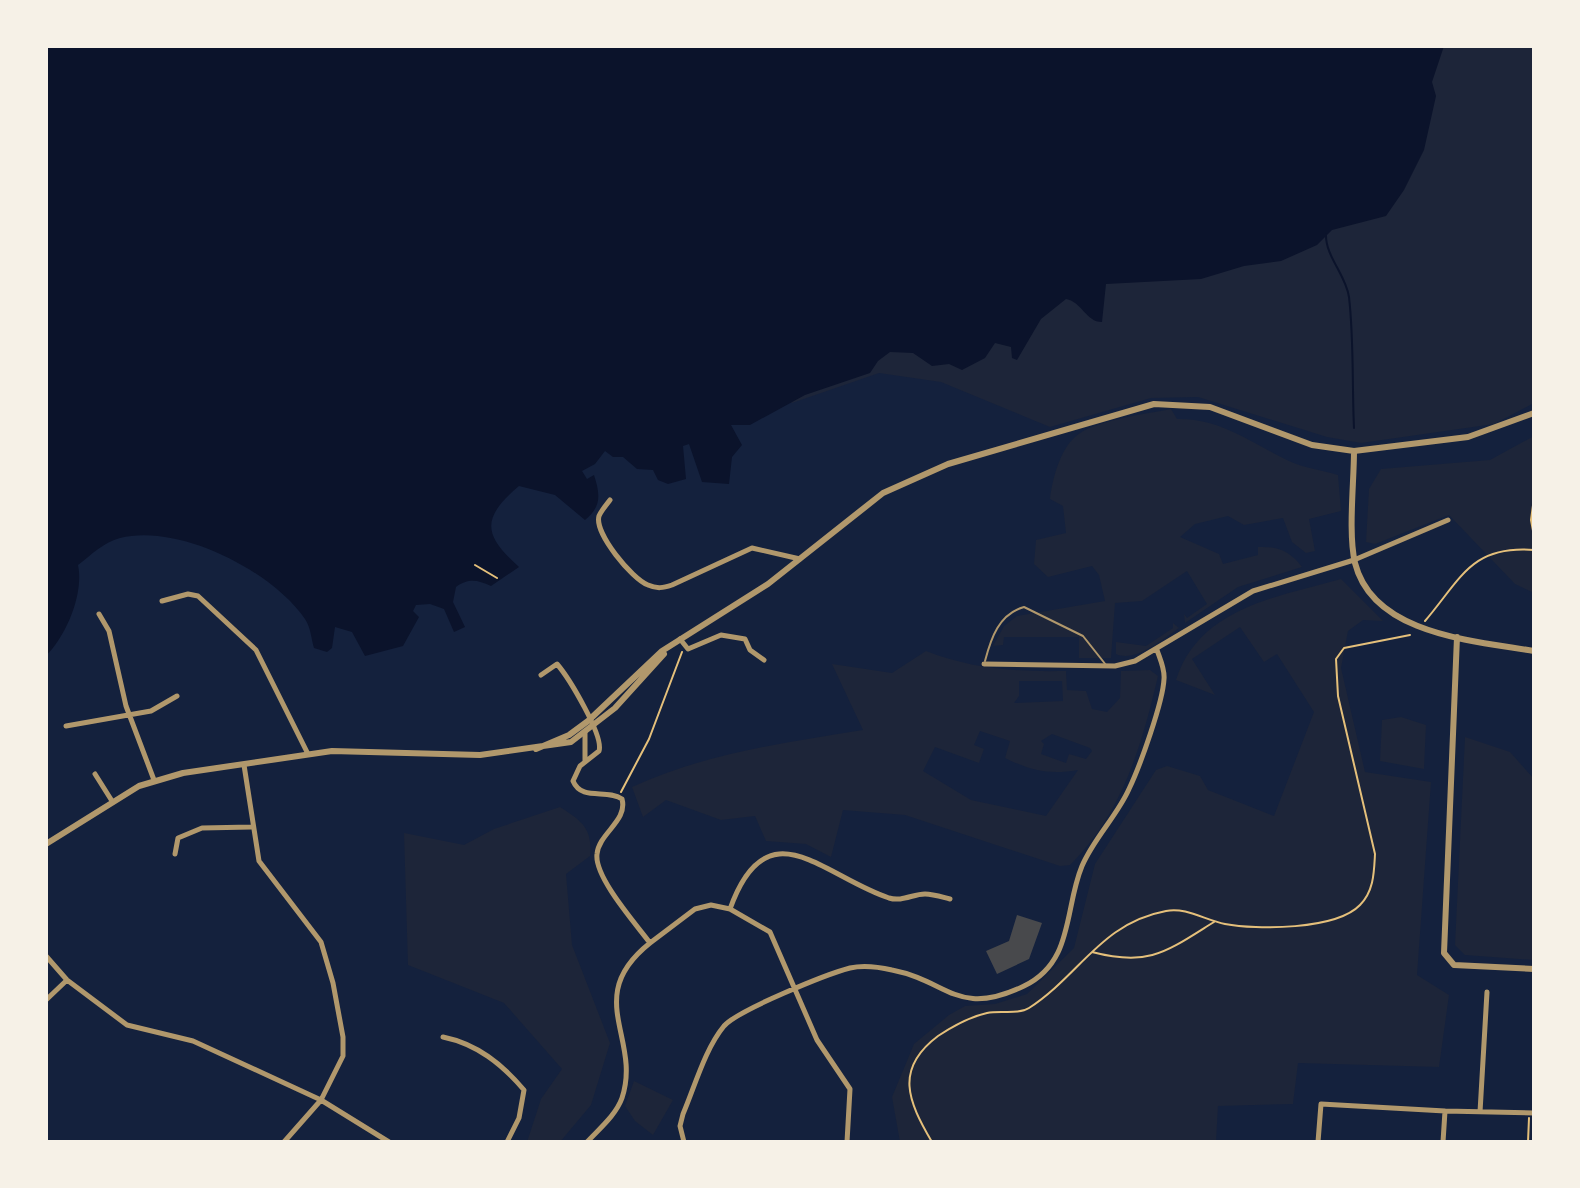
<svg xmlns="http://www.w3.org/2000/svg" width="1580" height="1188" viewBox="0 0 1580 1188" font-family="'DejaVu Sans',sans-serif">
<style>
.green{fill:#1d2539;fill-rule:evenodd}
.water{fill:#0b132b}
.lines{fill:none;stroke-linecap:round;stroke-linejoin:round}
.stream{stroke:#0b132b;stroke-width:2}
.building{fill:#48494c}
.path{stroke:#e5c07b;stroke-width:2}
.service{stroke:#b1986c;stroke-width:2}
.minor{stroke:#b1986c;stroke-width:5}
.tertiary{stroke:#b1986c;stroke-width:6}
</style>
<rect width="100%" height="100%" fill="#14213d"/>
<path class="green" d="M 538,46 L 1534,46 L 1534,403 L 1494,424 L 1361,443 L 1327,437 L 1198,397 L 1151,398 L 1050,427 L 941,382 L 879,373 L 792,403 Z
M 1171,409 L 1177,419 C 1221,418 1251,443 1289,461 C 1304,468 1322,470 1338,475 L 1341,511 L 1309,519 L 1315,551 L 1306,553 L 1292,542 L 1283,518 L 1244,525 L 1228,516 L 1195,524 L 1180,537 L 1219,554 L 1223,564 L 1258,555 L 1258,547 C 1278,546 1290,551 1302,567 L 1238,587 L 1185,623 L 1184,614 L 1187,618 L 1207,604 L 1187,571 L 1142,601 L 1115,603 L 1111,658 L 1079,658 L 1079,637 L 1004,637 L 1003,645 L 993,646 L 1004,626 L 1017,616 L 1105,601 L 1099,575 L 1092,566 L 1048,577 L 1034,564 L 1036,540 L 1066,533 L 1063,506 L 1050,499 C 1052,480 1060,450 1075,437 C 1093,420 1147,414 1171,409 Z
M 1534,436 L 1534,593 L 1515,584 L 1449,515 L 1375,544 L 1366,542 L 1369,489 L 1381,469 L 1490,460 Z
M 1341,579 L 1383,621 L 1363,620 L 1348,631 L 1341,668 L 1365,772 L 1431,782 L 1417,975 L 1449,995 L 1439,1067 L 1298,1063 L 1293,1104 L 1218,1106 L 1216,1142 L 900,1142 L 892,1097 L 914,1044 L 949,1015 L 965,1006 L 995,1004 L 1027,994 L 1074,948 L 1095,864 L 1156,770 L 1167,766 L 1200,776 L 1208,790 L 1274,816 L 1314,712 L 1277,654 L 1264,662 L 1240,627 L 1192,659 L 1215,695 L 1176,680 C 1199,608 1277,597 1341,579 Z
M 1173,623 L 1179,628 C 1163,639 1135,663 1116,654 L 1116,642 L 1146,646 L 1173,628 Z
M 926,651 C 972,669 1017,672 1066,671 L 1067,690 L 1086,691 L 1092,709 L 1107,712 L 1120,698 L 1121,671 L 1150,670 L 1158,676 C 1142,745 1122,814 1070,865 L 1060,866 L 905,815 L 843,810 L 831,857 L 806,844 L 766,841 L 755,816 L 721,820 L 666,800 L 643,817 L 632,787 C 706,753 784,743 863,730 L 832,664 L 892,673 ZM 1019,681 L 1062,681 L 1063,701 L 1014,703 L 1019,696 ZM 980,731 L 1010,741 L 1005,758 C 1031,771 1050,775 1078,770 L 1046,816 L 971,800 L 923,771 L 935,747 L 979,763 L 984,749 L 974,745 ZM 1052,734 L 1090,748 L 1092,751 L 1086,759 L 1069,754 L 1066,763 L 1041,754 L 1044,744 L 1041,741 Z
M 1401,717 L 1426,725 L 1424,769 L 1380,761 L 1382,720 Z
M 1465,737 L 1510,752 L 1534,779 L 1534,960 L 1465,955 L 1455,945 Z
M 560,807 C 582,821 593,829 590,856 L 566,874 L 572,945 L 610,1043 L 591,1105 L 560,1142 L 527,1142 L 541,1099 L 562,1069 L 504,1003 L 408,965 L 404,833 L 464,845 L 494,829 Z
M 634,1081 L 673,1100 L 653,1135 L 635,1121 L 625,1106 Z"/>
<path class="water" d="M 46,46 L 1444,46 L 1432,82 L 1436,96 L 1424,150 L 1404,190 L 1386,216 L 1332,230 L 1317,245 L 1281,261 L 1244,266 L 1201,279 L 1106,284 L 1102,322 C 1086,322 1082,302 1066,299 L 1041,319 L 1017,360 L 1012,358 L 1011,347 L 995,343 L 985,358 L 962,370 L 949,364 L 932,366 L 913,353 L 890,352 L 878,361 L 870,373 L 805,395 L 750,425 L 731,425 L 742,445 L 732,457 L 729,484 L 702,482 L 689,444 L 683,446 L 686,479 L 668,484 L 658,480 L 653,470 L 637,469 L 623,457 L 613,457 L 605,451 L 595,464 L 582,471 L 587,479 L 594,475 C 600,494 602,506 585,520 L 555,495 L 519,486 C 481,518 483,535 519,567 L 491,586 C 477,580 469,578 456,587 L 453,602 L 465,627 L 454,632 L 444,609 L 430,604 L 416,605 L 413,611 L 419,617 L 403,646 L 365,656 L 352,632 L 335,627 L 332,648 L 327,652 L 314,648 C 311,638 311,628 305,619 C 272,571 179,523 120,538 C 104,542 91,555 78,565 C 84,593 67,635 46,656 Z"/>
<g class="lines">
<path class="stream" d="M 1326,234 C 1325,256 1346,275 1349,297 C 1354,340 1352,385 1354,428"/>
</g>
<path class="building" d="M 1017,915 L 1042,923 L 1029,959 L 997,974 L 986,951 L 1009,941 Z"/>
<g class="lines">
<path class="path" d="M 1534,498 L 1531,520 L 1534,536
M 475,565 L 497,578
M 1425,621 C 1461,579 1471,545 1534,550
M 621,792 L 649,739 L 682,652
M 1092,952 C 1149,967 1166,952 1214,922
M 932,1142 C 908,1101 894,1069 938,1036 C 953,1026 970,1017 987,1013 C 1000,1010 1018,1015 1029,1008 C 1080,975 1101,923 1166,911 C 1186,907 1205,920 1225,924 C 1256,930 1336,930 1360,905 C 1374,891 1374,872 1375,854 L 1338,696 L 1336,659 L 1344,648 L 1410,635
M 1528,1142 L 1529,1118"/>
<path class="service" d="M 985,661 C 991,638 999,614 1024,607 L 1083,636 L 1106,665"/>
<path class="minor" d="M 610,500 C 607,504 601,511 599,516 C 594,533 632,579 648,585 C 657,589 663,588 672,585 L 752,548 L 800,559
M 162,601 L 188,594 L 198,596 L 256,650 L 308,754
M 99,614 L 109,631 L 126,706 L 154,780
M 680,639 L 688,649 L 721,635 L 745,639 L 750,650 L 764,660
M 984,664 L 1115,666 L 1135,661 L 1253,591 L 1354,560 L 1448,520
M 541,675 L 557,664 C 569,678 604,736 599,751 L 580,766 L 573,781 C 582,802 607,788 622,799 C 628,821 599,833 597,854 C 594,877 636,924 650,943 C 582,997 642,1038 622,1098 C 616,1115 599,1129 587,1142
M 66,726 L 151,711 L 177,696
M 585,761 L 585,731
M 244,765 L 259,861 L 321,942 L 333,983 L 343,1037 L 343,1056 L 321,1100 L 284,1142
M 95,774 L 112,801
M 175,854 L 178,838 L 202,828 L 251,827
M 730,909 C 767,805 823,876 889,898 C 902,902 913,894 925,894 C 933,894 942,897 950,899
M 650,943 L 695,909 L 711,905 L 730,909 L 770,932 L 817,1040 L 850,1089 L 847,1142
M 46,956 L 67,980 L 127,1025 L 193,1041 L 321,1100 L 389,1142
M 46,1000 L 67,980
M 443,1037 C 477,1044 502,1064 524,1090 L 519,1118 L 507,1142
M 1480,1112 L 1487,992
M 684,1142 L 680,1126 L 683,1114 C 695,1086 705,1049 724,1026 C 738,1010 827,974 850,968 C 863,965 879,967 892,970 C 949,981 957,1018 1024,986 C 1074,962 1064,909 1082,866 C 1094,838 1117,816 1129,789 C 1140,766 1163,702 1164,679 C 1165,669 1160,659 1157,650
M 1318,1142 L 1321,1104 L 1445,1111
M 1443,1142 L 1445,1111 L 1534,1113"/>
<path class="tertiary" d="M 1354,451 C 1354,483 1348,533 1355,563 C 1373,635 1475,641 1534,651
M 1457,637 L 1444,953 L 1454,965 L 1534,969
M 536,749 L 569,735 L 588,721 L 662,651 L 768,584 L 883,493 L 948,464 L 1154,404 L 1210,407 L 1312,445 L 1354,451 L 1468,437 L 1534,413
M 46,844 L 139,786 L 183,773 L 332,751 L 480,755 L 571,742 L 615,708 L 664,654"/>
</g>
<rect width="1580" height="1188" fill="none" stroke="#f6f1e7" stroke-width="96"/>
</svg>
